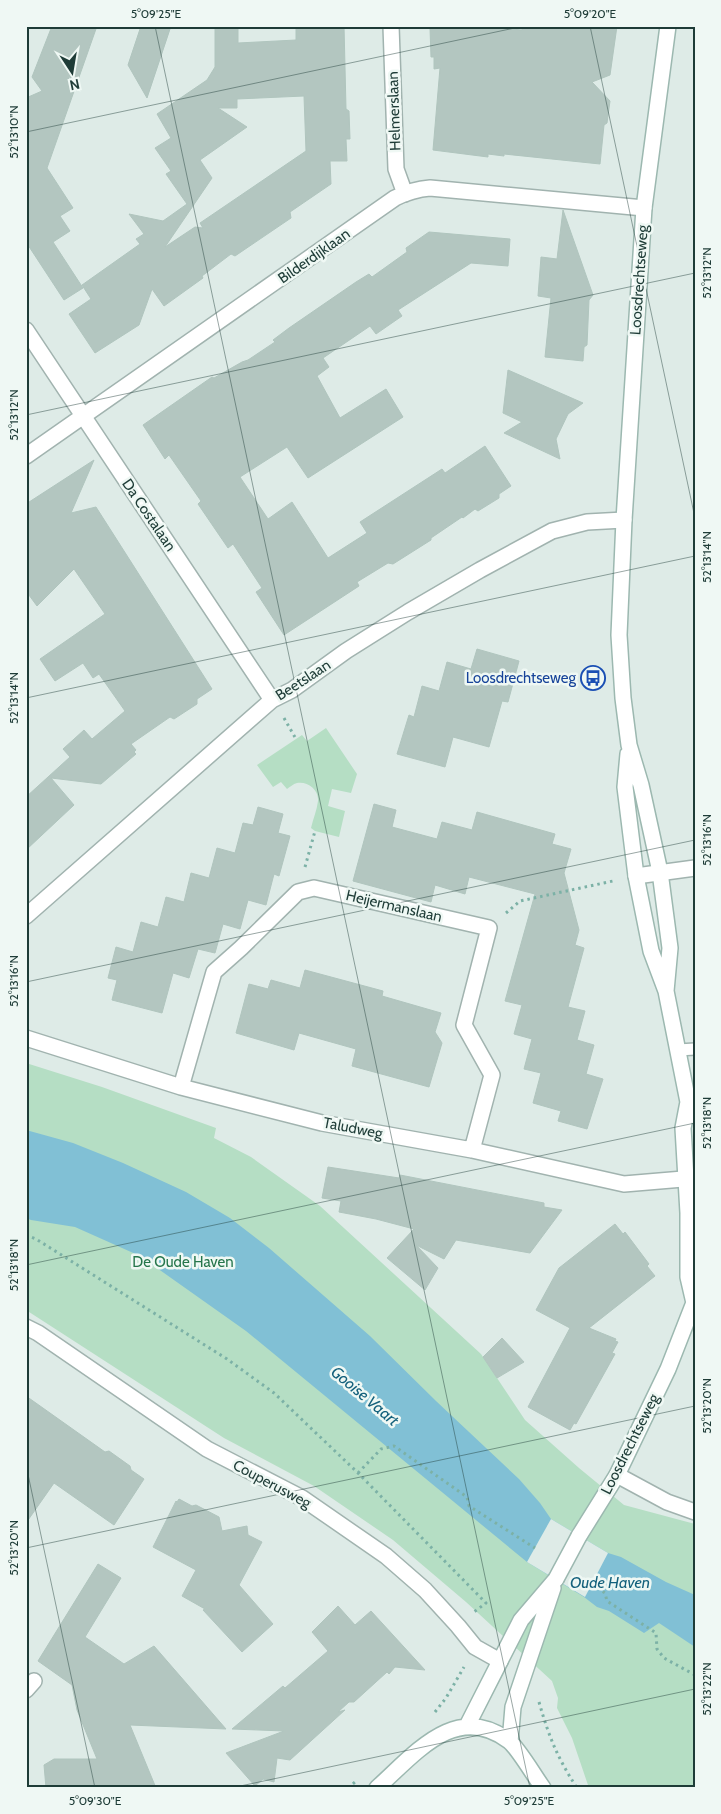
<svg xmlns="http://www.w3.org/2000/svg" width="721" height="1814" viewBox="0 0 721 1814" font-family="Cabin,sans-serif">
<style>
.green{fill:#b5dec4}
.water{fill:#81c0d5}
.pier{fill:#deebe7}
.building{fill:#b3c6c0;stroke:#b0c5be;fill-rule:evenodd}
.lines{fill:none;stroke-linecap:round;stroke-linejoin:round}
.lane-casing{stroke:#a1b3af;stroke-width:14}
.street-casing{stroke:#a1b3af;stroke-width:18}
.secondary-casing{stroke:#9cb8b0;stroke-width:18}
.path{stroke:#7cb1a6;stroke-width:3;stroke-dasharray:2.5 4;stroke-linecap:butt}
.lane{stroke:#fff;stroke-width:11}
.street{stroke:#fff;stroke-width:15}
.secondary{stroke:#fff;stroke-width:15}
.secondary-bridge-casing{stroke:#9cb8b0;stroke-width:18;stroke-linecap:butt}
.secondary-bridge{stroke:#fff;stroke-width:15}
.ticks{fill:none;stroke:#1e3c37;stroke-width:1;stroke-opacity:0.45}
.labels{text-anchor:middle;dominant-baseline:central;stroke-width:5;stroke-linejoin:round;paint-order:stroke}
.street-label{font-size:15px;fill:#1e3c37;stroke:#eff8f4}
.transit-label{font-size:15px;fill:#164399;stroke:#eff8f4;text-anchor:end}
.park-label{font-size:15px;fill:#26764c;stroke:#eff8f4}
.water-label{font-size:16px;font-style:italic;fill:#14617c;stroke:#eff8f4}
.neatline{fill:none;stroke:#1e3c37;stroke-width:2}
.ticks-label{font-size:12px;text-anchor:middle;fill:#1e3c37}
</style>
<rect width="100%" height="100%" fill="#deebe7"/>
<path class="green" d="M 326,728 L 357,774 L 351,793 L 332,789 L 328,806 L 345,811 L 339,837 L 315,831 L 311,828 C 313,819 317,810 318,801 C 319,789 307,781 297,783 C 293,784 290,787 287,789 L 281,782 L 273,787 L 257,765 L 302,735 L 307,741 Z
M 26,1063 L 102,1087 L 216,1128 L 214,1138 L 251,1157 L 320,1206 L 481,1354 L 525,1420 L 579,1468 L 624,1505 L 695,1524 L 695,1788 L 589,1788 L 572,1738 L 557,1708 L 558,1698 L 552,1681 L 466,1602 L 393,1540 L 314,1486 L 224,1438 L 26,1310 Z"/>
<path class="water" d="M 26,1130 L 73,1143 L 123,1163 L 186,1192 L 230,1218 L 269,1248 L 370,1336 L 436,1401 L 519,1479 L 540,1503 L 551,1519 L 608,1553 L 621,1557 L 666,1582 L 695,1595 L 695,1647 L 659,1623 L 644,1633 L 609,1611 L 597,1607 L 584,1597 L 527,1562 L 246,1331 L 140,1256 L 75,1227 L 31,1220 L 26,1218 Z"/>
<path class="pier" d="M 551,1519 L 608,1553 L 585,1597 L 527,1562 Z"/>
<path class="building" d="M 52,26 L 97,26 L 47,168 L 73,208 L 60,216 L 70,231 L 53,242 L 83,288 L 64,300 L 26,242 L 26,98 L 42,91 L 32,77 Z
M 141,26 L 171,26 L 147,98 L 128,65 Z
M 215,26 L 238,26 L 238,43 L 296,40 L 296,26 L 344,26 L 346,109 L 349,111 L 350,139 L 346,139 L 347,161 L 330,161 L 331,184 L 290,212 L 291,218 L 235,256 L 231,254 L 202,276 L 203,278 L 164,306 L 152,289 L 139,325 L 95,353 L 69,314 L 91,299 L 82,285 L 140,244 L 136,239 L 144,234 L 129,214 L 163,221 L 187,204 L 166,174 L 171,171 L 155,148 L 171,138 L 157,114 L 207,80 L 215,67 ZM 304,96 L 306,151 L 200,223 L 203,228 L 195,227 L 165,247 L 212,178 L 200,160 L 247,127 L 218,108 L 237,108 L 237,99 Z
M 433,26 L 480,26 L 522,30 L 522,26 L 617,26 L 610,75 L 592,82 L 610,101 L 607,123 L 604,125 L 600,164 L 504,154 L 504,156 L 488,154 L 488,157 L 433,150 L 440,68 L 434,69 L 434,57 L 431,57 L 430,28 L 434,28 Z
M 563,210 L 593,295 L 589,300 L 587,345 L 584,347 L 583,361 L 545,357 L 551,298 L 538,296 L 541,257 L 557,259 Z
M 429,232 L 510,239 L 508,266 L 471,263 L 398,310 L 402,316 L 376,334 L 370,326 L 323,358 L 329,367 L 317,376 L 340,418 L 386,389 L 403,417 L 308,478 L 287,447 L 240,477 L 268,519 L 292,502 L 328,558 L 367,533 L 360,522 L 442,469 L 445,473 L 485,446 L 511,486 L 499,494 L 499,498 L 478,511 L 475,509 L 463,518 L 462,517 L 431,538 L 431,540 L 393,564 L 388,563 L 357,582 L 359,586 L 284,635 L 256,592 L 262,588 L 233,544 L 228,548 L 198,504 L 201,501 L 169,455 L 165,459 L 143,425 L 212,377 L 214,378 L 242,362 L 248,360 L 275,342 L 273,340 L 289,328 L 356,282 L 369,274 L 372,277 L 407,252 L 406,248 Z
M 508,370 L 583,403 L 568,414 L 556,439 L 560,459 L 504,433 L 522,422 L 503,413 Z
M 94,460 L 71,513 L 96,507 L 212,689 L 197,699 L 197,704 L 174,719 L 170,717 L 131,744 L 136,750 L 134,752 L 136,754 L 101,784 L 51,778 L 74,805 L 26,850 L 26,797 L 70,757 L 63,749 L 84,730 L 92,739 L 125,711 L 99,674 L 93,678 L 83,663 L 55,681 L 40,659 L 105,614 L 74,569 L 37,606 L 26,591 L 26,504 Z
M 477,649 L 519,661 L 508,702 L 502,701 L 489,747 L 453,737 L 445,767 L 397,754 L 409,715 L 414,717 L 422,686 L 439,691 L 447,662 L 471,669 Z
M 374,804 L 396,810 L 392,827 L 437,839 L 442,822 L 472,830 L 477,812 L 555,834 L 552,844 L 571,849 L 564,873 L 579,930 L 575,945 L 584,948 L 568,1007 L 585,1011 L 577,1040 L 594,1045 L 586,1074 L 603,1079 L 587,1129 L 558,1121 L 561,1111 L 533,1103 L 541,1073 L 524,1069 L 532,1039 L 514,1034 L 522,1005 L 505,1001 L 535,894 L 469,877 L 465,894 L 435,885 L 431,902 L 353,881 Z
M 258,807 L 283,814 L 278,833 L 290,836 L 279,876 L 274,874 L 266,905 L 248,900 L 240,929 L 223,924 L 215,953 L 198,949 L 189,978 L 173,973 L 162,1013 L 112,1000 L 117,980 L 108,978 L 116,947 L 133,952 L 141,922 L 158,927 L 166,897 L 184,902 L 191,873 L 209,878 L 217,848 L 235,853 L 243,823 L 253,825 Z
M 305,970 L 383,991 L 382,996 L 441,1013 L 435,1032 L 442,1043 L 429,1087 L 352,1066 L 356,1049 L 299,1033 L 294,1050 L 236,1033 L 249,984 L 268,989 L 271,980 L 300,988 Z
M 328,1167 L 399,1178 L 400,1175 L 544,1203 L 544,1207 L 562,1210 L 530,1253 L 456,1240 L 444,1259 L 416,1245 L 438,1268 L 425,1290 L 387,1258 L 414,1229 L 376,1219 L 339,1212 L 341,1201 L 322,1198 Z
M 615,1224 L 623,1234 L 625,1232 L 649,1264 L 647,1266 L 655,1276 L 589,1328 L 616,1339 L 615,1341 L 618,1342 L 612,1353 L 615,1354 L 576,1424 L 574,1423 L 570,1430 L 528,1407 L 570,1328 L 536,1310 L 559,1268 Z
M 502,1338 L 524,1362 L 497,1378 L 483,1357 Z
M 26,1396 L 105,1452 L 109,1451 L 130,1466 L 131,1470 L 144,1479 L 114,1525 L 54,1483 L 26,1523 Z
M 179,1499 L 192,1506 L 196,1505 L 219,1517 L 222,1531 L 247,1526 L 248,1535 L 262,1542 L 239,1585 L 273,1624 L 242,1652 L 203,1610 L 205,1609 L 182,1596 L 196,1570 L 153,1547 L 176,1501 L 177,1502 Z
M 98,1564 L 121,1578 L 85,1637 L 124,1664 L 154,1646 L 226,1729 L 130,1725 L 156,1788 L 46,1788 L 44,1765 L 54,1759 L 97,1759 L 77,1710 L 72,1685 L 38,1661 Z
M 338,1606 L 355,1625 L 371,1611 L 425,1670 L 395,1667 L 389,1674 L 387,1672 L 354,1702 L 349,1702 L 338,1712 L 345,1710 L 290,1760 L 277,1758 L 274,1782 L 263,1779 L 255,1786 L 226,1753 L 284,1731 L 232,1729 L 283,1686 L 285,1688 L 328,1651 L 312,1632 Z"/>
<g class="lines">
<defs>
<path id="lane" d="M 678,1050 L 695,1049"/>
<path id="street" d="M 391,26 L 396,169 L 405,194
M 26,330 L 272,700
M 26,456 L 395,198 C 407,192 417,189 430,188 L 644,208
M 636,876 L 695,868
M 26,916 L 272,700 L 292,690 L 346,651 L 408,612 L 480,570 L 552,531 L 587,522 L 624,520
M 26,1038 L 181,1087 L 322,1123 L 472,1150 L 624,1184 L 695,1178
M 181,1087 L 214,972 L 241,948 L 298,892 L 314,888 L 489,928 L 464,1025 L 492,1075 L 472,1150
M 26,1327 L 38,1333 L 207,1449 L 302,1498 L 386,1556 L 425,1590 L 458,1626 L 475,1647 L 500,1661
M 617,1475 L 667,1502 L 695,1512
M 26,1690 L 34,1681"/>
<path id="secondary" d="M 628,754 L 625,787 L 636,876 L 651,951 L 666,991 L 688,1102 L 695,1116
M 666,991 L 670,948 L 660,872 L 641,785 L 629,745 L 623,698 L 619,635 L 624,520 L 644,208 L 668,26
M 688,1102 L 683,1128 L 688,1213 L 688,1277 L 694,1303
M 579,1536 L 617,1475 L 668,1369 L 695,1300
M 467,1726 L 521,1620 L 556,1579
M 510,1742 L 513,1707 L 553,1588
M 377,1788 C 415,1754 456,1701 509,1741 C 518,1748 535,1777 543,1788"/>
</defs>
<use href="#lane" class="lane-casing"/>
<use href="#street" class="street-casing"/>
<use href="#secondary" class="secondary-casing"/>
<path class="path" d="M 284,718 L 296,739
M 305,867 L 315,831
M 506,913 L 520,901 L 613,881
M 26,1235 L 36,1239 L 227,1359 L 274,1393 L 358,1473 L 486,1603 L 474,1612
M 358,1473 L 381,1449 L 394,1446 L 467,1497 L 469,1506 L 535,1548
M 592,1584 L 605,1593 L 607,1601 L 656,1633 L 657,1649 L 664,1658 L 695,1675
M 539,1702 C 549,1737 557,1757 577,1788
M 435,1712 L 446,1698 L 464,1667
M 348,1788 L 355,1782"/>
<use href="#lane" class="lane"/>
<use href="#street" class="street"/>
<use href="#secondary" class="secondary"/>
<defs>
<path id="secondary-bridge" d="M 556,1579 L 579,1536"/>
</defs>
<use href="#secondary-bridge" class="secondary-bridge-casing"/>
<use href="#secondary-bridge" class="secondary-bridge"/>
</g>
<path class="ticks" d="M 155,26 L 530,1788M 590,26 L 695,518M 26,132 L 524,26M 26,415 L 695,273M 26,698 L 695,556M 26,982 L 695,840M 26,1265 L 695,1123M 26,1465 L 95,1788M 26,1548 L 695,1406M 231,1788 L 695,1689"/>
<defs>
<symbol id="bus-ring" viewBox="-11 -11 22 22"><circle r="9.5" fill="#eff8f4" stroke="#1a4fb4" stroke-width="1.5"/><path d="M-5-6H5V4H4V6H2V4H-2V6H-4V4H-5ZM-3.5-4V0h7V-4ZM-3.5 1.2v1.5H-2V1.2ZM2 1.2v1.5H3.5V1.2Z" fill="#1a4fb4"/></symbol>
</defs>
<g fill-rule="evenodd">
<use href="#bus-ring" x="579" y="664" width="28" height="28"/>
</g>
<g class="labels">
<g class="street-label">
<text transform="translate(394 111) rotate(-92)">Helmerslaan</text>
<text transform="translate(314 256) rotate(-35)">Bilderdijklaan</text>
<text transform="translate(639 280) rotate(-86)">Loosdrechtseweg</text>
<text transform="translate(149 515) rotate(56)">Da Costalaan</text>
<text transform="translate(303 680) rotate(-33)">Beetslaan</text>
<text transform="translate(394 906) rotate(13)">Heijermanslaan</text>
<text transform="translate(353 1128) rotate(11)">Taludweg</text>
<text transform="translate(630 1444) rotate(-63)">Loosdrechtseweg</text>
<text transform="translate(272 1484) rotate(28)">Couperusweg</text>
</g>
<g class="transit-label">
<text x="576" y="678">Loosdrechtseweg</text>
</g>
<g class="park-label">
<text x="183" y="1262">De Oude Haven</text>
</g>
<g class="water-label">
<text transform="translate(365 1396) rotate(40)">Gooise Vaart</text>
<text x="610" y="1582">Oude Haven</text>
</g>
</g>
<rect width="721" height="1814" fill="none" stroke="#eff8f4" stroke-width="55"/>
<g transform="translate(72 72) rotate(168)" stroke="#eff8f4" stroke-width="4" paint-order="stroke">
<path d="M0-4L9 19L0 12L-9 19Z" fill="#1e3c37"/>
<text y="-8" font-size="14" font-weight="bold" text-anchor="middle" fill="#1e3c37">N</text>
</g>
<rect x="28" y="28" width="666" height="1758" class="neatline"/>
<g class="ticks-label">
<text x="156" y="18">5°09'25"E</text>
<text x="590" y="18">5°09'20"E</text>
<text transform="translate(14 132) rotate(-90)" y="4">52°13'10"N</text>
<text transform="translate(707 273) rotate(-90)" y="4">52°13'12"N</text>
<text transform="translate(14 415) rotate(-90)" y="4">52°13'12"N</text>
<text transform="translate(707 557) rotate(-90)" y="4">52°13'14"N</text>
<text transform="translate(14 698) rotate(-90)" y="4">52°13'14"N</text>
<text transform="translate(707 840) rotate(-90)" y="4">52°13'16"N</text>
<text transform="translate(14 981) rotate(-90)" y="4">52°13'16"N</text>
<text transform="translate(707 1123) rotate(-90)" y="4">52°13'18"N</text>
<text transform="translate(14 1265) rotate(-90)" y="4">52°13'18"N</text>
<text transform="translate(707 1406) rotate(-90)" y="4">52°13'20"N</text>
<text transform="translate(14 1548) rotate(-90)" y="4">52°13'20"N</text>
<text transform="translate(707 1689) rotate(-90)" y="4">52°13'22"N</text>
<text x="95" y="1805">5°09'30"E</text>
<text x="529" y="1805">5°09'25"E</text>
</g>
</svg>
